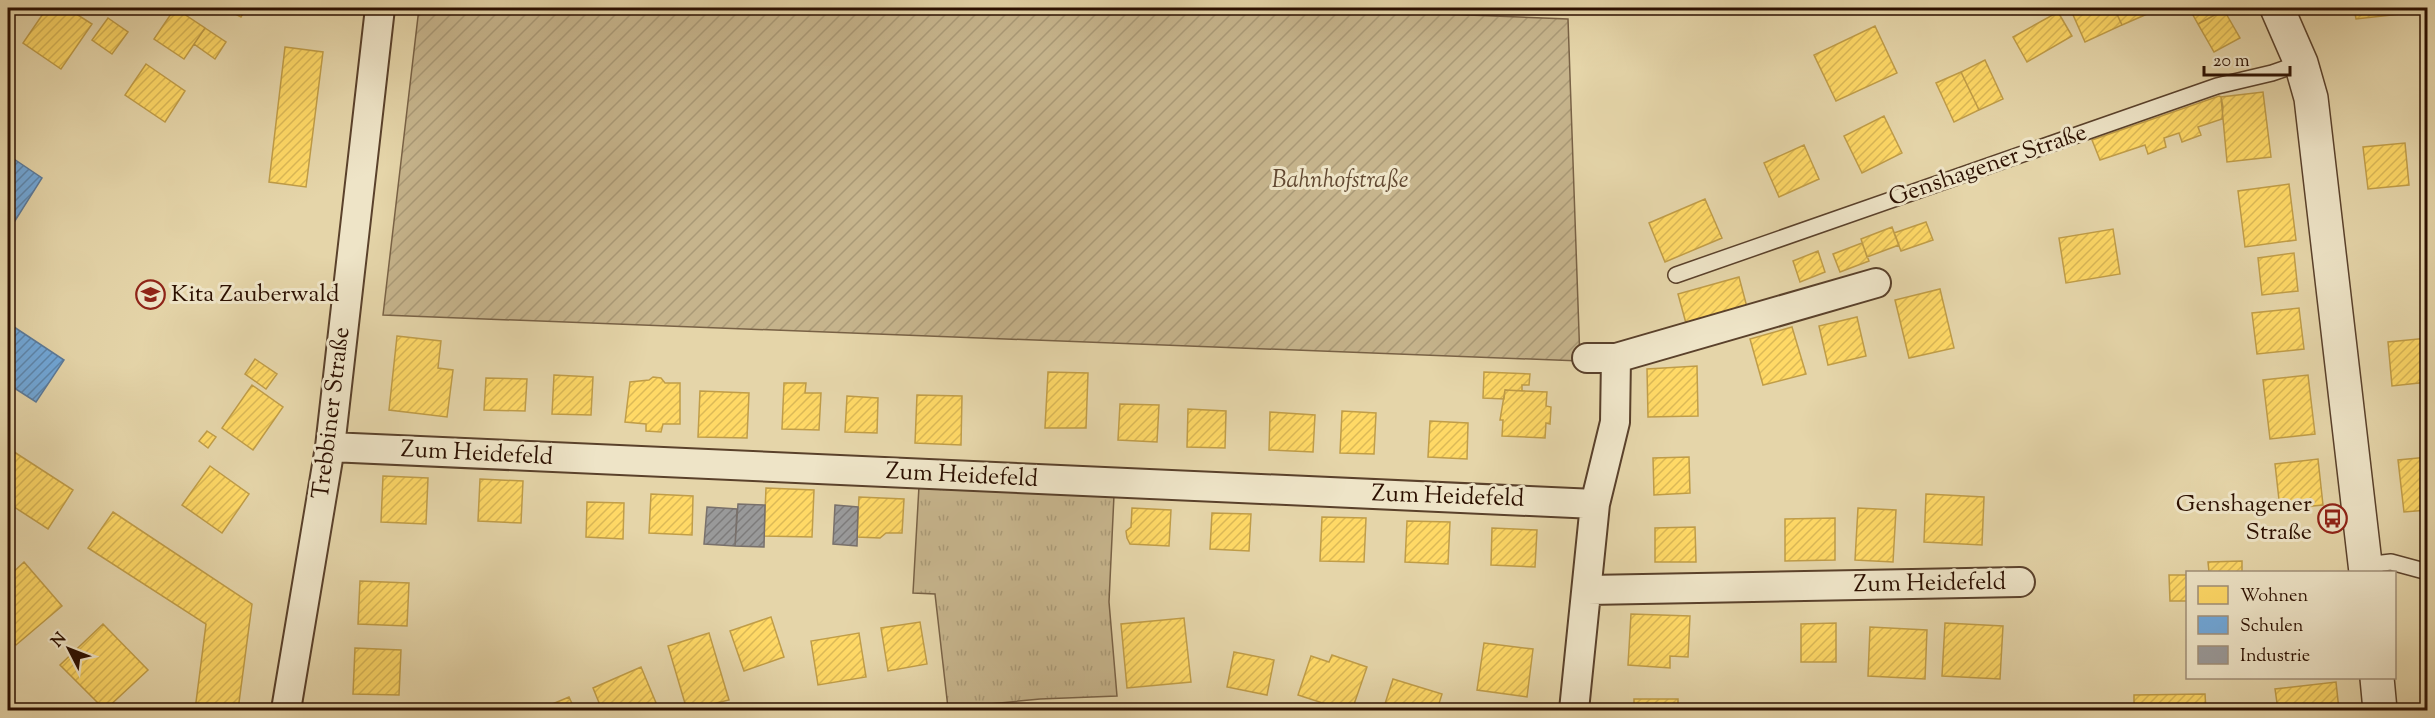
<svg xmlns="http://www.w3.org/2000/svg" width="2435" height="718" viewBox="0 0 2435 718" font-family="'Sorts Mill Goudy',serif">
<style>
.park{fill:url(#park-tufts);stroke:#796246;stroke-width:1.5}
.garden{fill:url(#garden-furrows);stroke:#796246;stroke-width:1.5}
.homes{fill:url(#homes-hatch);stroke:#c09d48;stroke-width:1.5}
.schools{fill:url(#schools-hatch);stroke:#5b7a9a;stroke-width:1.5}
.industry{fill:url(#industry-hatch);stroke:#78706b;stroke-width:1.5}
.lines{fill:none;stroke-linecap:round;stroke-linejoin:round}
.service-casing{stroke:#5a412b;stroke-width:18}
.minor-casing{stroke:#5a412b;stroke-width:32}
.tertiary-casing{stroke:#5a412b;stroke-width:36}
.service{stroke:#eee4c7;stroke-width:15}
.minor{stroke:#eee4c7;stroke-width:28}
.tertiary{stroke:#eee4c7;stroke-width:33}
.labels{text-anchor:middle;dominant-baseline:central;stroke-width:6;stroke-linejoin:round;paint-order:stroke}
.street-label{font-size:24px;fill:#2c1001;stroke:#eee4c7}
.park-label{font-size:24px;font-style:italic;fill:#624932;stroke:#eee4c7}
.poi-label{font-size:24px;fill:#2c1001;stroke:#eee4c7;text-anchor:start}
</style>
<defs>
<pattern id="park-tufts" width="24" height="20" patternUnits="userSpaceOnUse" patternTransform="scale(1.5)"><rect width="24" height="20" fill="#c6b48c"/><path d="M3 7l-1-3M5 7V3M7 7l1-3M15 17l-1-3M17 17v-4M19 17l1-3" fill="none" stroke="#aa9a77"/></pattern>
<pattern id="garden-furrows" width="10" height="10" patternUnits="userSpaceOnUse" patternTransform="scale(1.5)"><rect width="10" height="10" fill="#c6b48c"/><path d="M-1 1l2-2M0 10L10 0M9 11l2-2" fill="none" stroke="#aa9a77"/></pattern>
<pattern id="homes-hatch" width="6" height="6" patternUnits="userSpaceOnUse" patternTransform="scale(1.5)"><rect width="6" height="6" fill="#ffd966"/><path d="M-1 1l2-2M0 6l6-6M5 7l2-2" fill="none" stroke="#dbb957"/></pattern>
<pattern id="schools-hatch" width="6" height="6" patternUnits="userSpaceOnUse" patternTransform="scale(1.5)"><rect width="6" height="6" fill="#6fa8dc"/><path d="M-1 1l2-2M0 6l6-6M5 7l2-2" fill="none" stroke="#5b87b0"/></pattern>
<pattern id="industry-hatch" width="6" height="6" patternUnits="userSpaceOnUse" patternTransform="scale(1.5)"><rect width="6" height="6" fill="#999"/><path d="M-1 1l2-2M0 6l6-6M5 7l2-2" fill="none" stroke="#7d7b7a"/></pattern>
</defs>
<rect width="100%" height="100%" fill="#e5d5a9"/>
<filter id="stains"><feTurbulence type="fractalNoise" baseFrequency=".00333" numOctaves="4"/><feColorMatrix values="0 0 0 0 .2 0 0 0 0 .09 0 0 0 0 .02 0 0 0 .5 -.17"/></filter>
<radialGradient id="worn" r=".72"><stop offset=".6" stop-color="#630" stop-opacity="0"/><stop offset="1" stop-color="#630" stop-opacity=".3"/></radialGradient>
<path class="park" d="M 919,486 L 1114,495 L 1109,602 L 1117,696 L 1040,699 L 948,708 L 935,594 L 913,593 Z"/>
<path class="garden" d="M 419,8 L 1287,8 L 1568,19 L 1580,361 L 383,315 Z"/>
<path class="homes" d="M 47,8 L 67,8 L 92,24 L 61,69 L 23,43 Z
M 175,8 L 205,28 L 184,59 L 154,39 Z
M 224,8 L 246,8 L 241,17 Z
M 2070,8 L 2114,8 L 2122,25 L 2085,42 Z
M 2114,8 L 2161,8 L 2122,25 Z
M 2189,8 L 2223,8 L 2224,10 L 2198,24 Z
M 2354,8 L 2408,8 L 2409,13 L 2356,19 Z
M 2224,10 L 2240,38 L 2214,52 L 2198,24 Z
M 2058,12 L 2072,36 L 2027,62 L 2013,37 Z
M 108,18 L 128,32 L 112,54 L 92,40 Z
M 1875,26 L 1897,73 L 1836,101 L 1814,55 Z
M 205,28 L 226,42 L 215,59 L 194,44 Z
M 285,47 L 323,52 L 306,187 L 269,182 Z
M 1985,60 L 2003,99 L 1979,110 L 1961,72 Z
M 146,64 L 185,91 L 165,122 L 125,95 Z
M 1961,72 L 1979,110 L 1954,122 L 1936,83 Z
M 2263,92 L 2271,157 L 2227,162 L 2221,97 Z
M 2219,96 L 2221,97 L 2223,107 L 2222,119 L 2198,127 L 2201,135 L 2182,142 L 2179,133 L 2164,138 L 2166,147 L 2148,154 L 2145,145 L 2100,160 L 2092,140 Z
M 1884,116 L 1902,153 L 1862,173 L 1844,136 Z
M 2405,143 L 2409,185 L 2368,189 L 2363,147 Z
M 1804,145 L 1819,179 L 1779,197 L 1764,163 Z
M 2289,184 L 2296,240 L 2245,247 L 2238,191 Z
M 1705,199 L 1722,238 L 1665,262 L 1649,223 Z
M 1926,222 L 1933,240 L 1901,251 L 1894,233 Z
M 1892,227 L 1899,245 L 1867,257 L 1861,239 Z
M 2113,229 L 2120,274 L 2066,283 L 2059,238 Z
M 1862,243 L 1869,261 L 1840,272 L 1833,254 Z
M 1818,251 L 1825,272 L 1800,282 L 1793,261 Z
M 2294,253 L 2298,291 L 2262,295 L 2258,258 Z
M 1739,277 L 1748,311 L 1687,327 L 1678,294 Z
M 1940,289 L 1954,348 L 1909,358 L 1895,300 Z
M 2299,308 L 2304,349 L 2257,354 L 2252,313 Z
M 1857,317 L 1866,356 L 1828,365 L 1819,326 Z
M 1792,327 L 1806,374 L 1763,385 L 1750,339 Z
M 397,336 L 441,341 L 438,368 L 453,370 L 447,417 L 389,410 Z
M 2428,338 L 2428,382 L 2392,386 L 2388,342 Z
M 255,359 L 277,374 L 266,389 L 245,374 Z
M 1697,366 L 1698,416 L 1648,417 L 1647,369 Z
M 1048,372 L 1088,373 L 1086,428 L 1045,428 Z
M 1484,372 L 1530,374 L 1529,385 L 1522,385 L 1522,391 L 1505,390 L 1504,399 L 1483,398 Z
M 554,375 L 593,377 L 591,415 L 552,414 Z
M 2308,375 L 2315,434 L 2270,439 L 2263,380 Z
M 653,377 L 661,378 L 665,383 L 680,383 L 680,424 L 663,424 L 661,432 L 646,431 L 646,424 L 625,422 L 630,382 L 649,380 Z
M 486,378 L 527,379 L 525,411 L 484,410 Z
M 784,383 L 806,383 L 805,393 L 821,393 L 819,430 L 782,429 Z
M 252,385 L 283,407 L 253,450 L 222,428 Z
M 1505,390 L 1547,392 L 1546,406 L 1551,407 L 1550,424 L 1546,423 L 1545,438 L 1502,436 L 1503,420 L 1500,420 Z
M 700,391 L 749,393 L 747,438 L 698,437 Z
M 917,395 L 962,396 L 961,445 L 915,443 Z
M 847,396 L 878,398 L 877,433 L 845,432 Z
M 1120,404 L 1159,405 L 1157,442 L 1118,440 Z
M 1188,409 L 1226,411 L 1225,448 L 1187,447 Z
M 1342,411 L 1376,413 L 1374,454 L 1340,453 Z
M 1270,412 L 1315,415 L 1313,452 L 1269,450 Z
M 1430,421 L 1468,423 L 1467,459 L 1428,457 Z
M 207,431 L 216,437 L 208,448 L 199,441 Z
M 8,448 L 73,490 L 48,529 L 8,503 Z
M 1689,457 L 1690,493 L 1654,495 L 1653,458 Z
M 2428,457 L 2428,510 L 2404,512 L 2398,460 Z
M 2318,459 L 2323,505 L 2280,509 L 2275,464 Z
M 210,466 L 249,494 L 222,533 L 182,505 Z
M 383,476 L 428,478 L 426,524 L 381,522 Z
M 480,479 L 523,481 L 521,523 L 478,521 Z
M 766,488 L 814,490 L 812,537 L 764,536 Z
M 651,494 L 693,496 L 692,535 L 649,533 Z
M 1926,494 L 1984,497 L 1982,545 L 1924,542 Z
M 859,497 L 904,499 L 902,533 L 886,533 L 880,538 L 857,537 Z
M 587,502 L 624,503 L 623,539 L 586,537 Z
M 1132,508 L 1171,510 L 1169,546 L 1130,544 L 1127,538 L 1126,531 L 1131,527 Z
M 1858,508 L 1896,510 L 1893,562 L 1855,560 Z
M 113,512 L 252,604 L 238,710 L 195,710 L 206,624 L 88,548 Z
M 1212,513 L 1251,514 L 1249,551 L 1210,549 Z
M 1322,517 L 1366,518 L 1364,562 L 1320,561 Z
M 1835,518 L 1835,560 L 1785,561 L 1785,519 Z
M 1407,521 L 1450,522 L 1448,564 L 1405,562 Z
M 1695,527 L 1696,562 L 1655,562 L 1655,528 Z
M 1492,528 L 1537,530 L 1535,567 L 1491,565 Z
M 2242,561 L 2242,572 L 2209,572 L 2208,562 Z
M 24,562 L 62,606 L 16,645 L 8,635 L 8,577 Z
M 2169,575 L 2188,575 L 2188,601 L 2170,601 Z
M 360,581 L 409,583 L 407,626 L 358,624 Z
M 1631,614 L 1690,616 L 1688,657 L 1670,656 L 1670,668 L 1628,665 Z
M 771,617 L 784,657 L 744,671 L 730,631 Z
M 1184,618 L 1191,682 L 1127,688 L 1121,624 Z
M 920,622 L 927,664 L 888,671 L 881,628 Z
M 1836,623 L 1836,662 L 1801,662 L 1801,624 Z
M 1945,623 L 2003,626 L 2000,679 L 1942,676 Z
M 103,624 L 148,670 L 105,710 L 60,665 Z
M 1870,627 L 1927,630 L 1925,679 L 1868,676 Z
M 709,633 L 729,700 L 687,710 L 668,646 Z
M 859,633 L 866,677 L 818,685 L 811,641 Z
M 1484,643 L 1533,649 L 1527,697 L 1477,690 Z
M 355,648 L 401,650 L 399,695 L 353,694 Z
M 1234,652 L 1274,660 L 1267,695 L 1227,687 Z
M 1332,655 L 1367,667 L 1352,710 L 1344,710 L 1298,695 L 1311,656 L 1329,662 Z
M 641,667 L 659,710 L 602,710 L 593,688 Z
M 1393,679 L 1442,694 L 1437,710 L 1383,710 Z
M 2336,682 L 2339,710 L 2278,710 L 2275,689 Z
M 2205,694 L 2206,710 L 2134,710 L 2134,695 Z
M 569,697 L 575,710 L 538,710 Z
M 1634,699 L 1678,699 L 1678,710 L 1634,710 Z"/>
<path class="schools" d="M 8,155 L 42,178 L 8,232 Z
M 8,323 L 64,360 L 36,402 L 8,384 Z"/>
<path class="industry" d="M 738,504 L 765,505 L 764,547 L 735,546 Z
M 835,505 L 858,507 L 857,546 L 833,544 Z
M 707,507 L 737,509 L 735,546 L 704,544 Z"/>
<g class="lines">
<defs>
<path id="service" d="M 1676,275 L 2217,86 L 2272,73 L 2301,63
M 2365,565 L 2391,562 L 2428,572"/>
<path id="minor" d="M 1587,358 L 1616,358 L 1876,283
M 330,447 L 1595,504
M 1588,590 L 2020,582
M 286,710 L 330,447 L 380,8
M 1574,710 L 1595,504 L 1615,422 L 1616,358"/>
<path id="tertiary" d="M 2277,8 L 2301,63 L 2311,98 L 2366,572
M 2377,678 L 2380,710"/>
</defs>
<use href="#service" class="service-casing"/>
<use href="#minor" class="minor-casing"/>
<use href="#tertiary" class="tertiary-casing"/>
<use href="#service" class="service"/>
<use href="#minor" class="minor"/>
<use href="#tertiary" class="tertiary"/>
</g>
<defs>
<symbol id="school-ring" viewBox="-11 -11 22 22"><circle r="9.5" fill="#eee4c7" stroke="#8f2418" stroke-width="1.5"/><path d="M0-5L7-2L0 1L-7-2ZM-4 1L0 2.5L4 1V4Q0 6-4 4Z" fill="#8f2418"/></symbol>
<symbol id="bus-ring" viewBox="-11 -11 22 22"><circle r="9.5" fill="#eee4c7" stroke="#8f2418" stroke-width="1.5"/><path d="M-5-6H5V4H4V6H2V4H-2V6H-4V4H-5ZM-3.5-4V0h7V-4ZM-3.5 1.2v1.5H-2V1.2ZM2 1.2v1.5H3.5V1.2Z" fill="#8f2418"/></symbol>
</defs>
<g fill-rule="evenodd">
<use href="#school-ring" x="134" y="278" width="33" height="33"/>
<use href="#bus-ring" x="2316" y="502" width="33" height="33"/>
</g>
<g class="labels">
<g class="street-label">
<text transform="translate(1988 166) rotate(-19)">Genshagener Straße</text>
<text transform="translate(332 413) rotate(-83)">Trebbiner Straße</text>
<text transform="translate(477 454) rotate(3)">Zum Heidefeld</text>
<text transform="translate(962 476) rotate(3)">Zum Heidefeld</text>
<text transform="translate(1448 497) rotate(2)">Zum Heidefeld</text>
<text transform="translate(1930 584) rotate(-1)">Zum Heidefeld</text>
</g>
<g class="park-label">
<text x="1340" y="181">Bahnhofstraße</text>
</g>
<g class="poi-label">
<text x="171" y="295">Kita Zauberwald</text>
<text x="2312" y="505" text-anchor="end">Genshagener<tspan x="2312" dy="28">Straße</tspan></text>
</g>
</g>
<rect width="2435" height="718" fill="none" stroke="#e5d5a9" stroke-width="30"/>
<rect x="9" y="9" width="2417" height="700" fill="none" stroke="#2c1001" stroke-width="3"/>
<rect x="15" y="15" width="2405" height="688" fill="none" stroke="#2c1001" stroke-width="1.5"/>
<rect x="2186" y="571" width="210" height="108" fill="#eee4c7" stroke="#a08f78" stroke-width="1.5"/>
<rect x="2198" y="586" width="30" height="18" fill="#ffd966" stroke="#a08f78" stroke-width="1.5"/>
<text x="2240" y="601" font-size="18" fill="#2c1001">Wohnen</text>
<rect x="2198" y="616" width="30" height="18" fill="#6fa8dc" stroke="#a08f78" stroke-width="1.5"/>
<text x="2240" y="631" font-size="18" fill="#2c1001">Schulen</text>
<rect x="2198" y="646" width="30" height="18" fill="#999999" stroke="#a08f78" stroke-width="1.5"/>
<text x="2240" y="661" font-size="18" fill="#2c1001">Industrie</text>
<g transform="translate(69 649) rotate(312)" stroke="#eee4c7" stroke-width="4.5" paint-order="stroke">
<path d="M0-4.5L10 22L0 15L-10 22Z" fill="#2c1001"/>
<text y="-9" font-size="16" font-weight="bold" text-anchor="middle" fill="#2c1001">N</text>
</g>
<path d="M2204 66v9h86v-9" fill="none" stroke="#2c1001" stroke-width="3"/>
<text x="2213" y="66" font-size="18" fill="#2c1001" stroke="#eee4c7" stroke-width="4.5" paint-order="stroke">20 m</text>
<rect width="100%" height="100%" filter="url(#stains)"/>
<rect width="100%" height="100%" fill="url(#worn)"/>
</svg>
